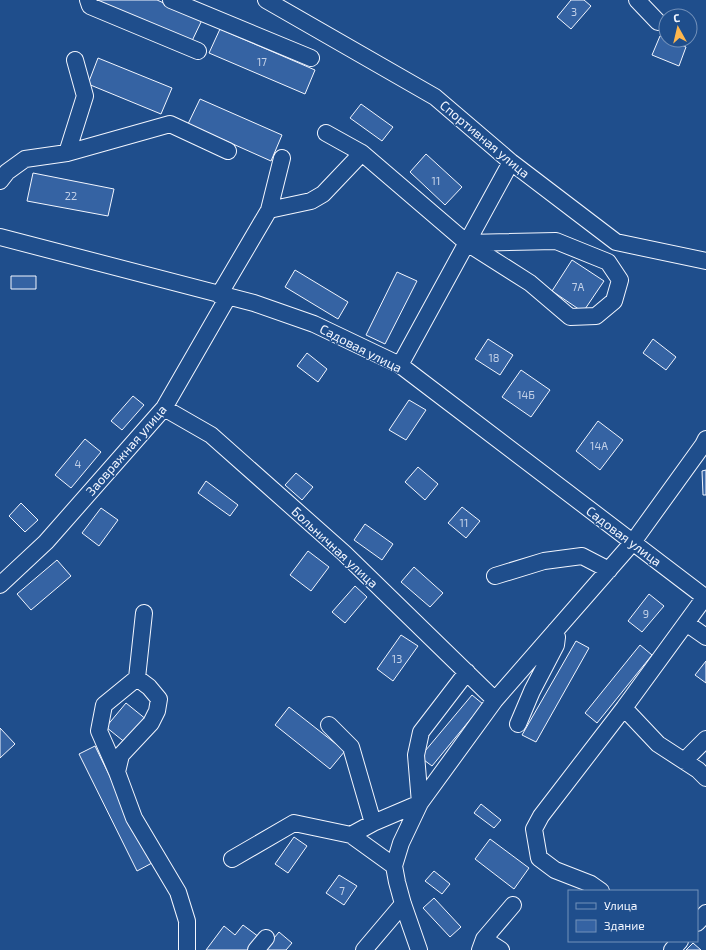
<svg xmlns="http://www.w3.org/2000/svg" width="706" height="950" viewBox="0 0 706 950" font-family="'Exo 2',sans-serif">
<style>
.building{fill:#3563a3;stroke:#f2f6ff}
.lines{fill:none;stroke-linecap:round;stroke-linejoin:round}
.minor-casing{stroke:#f2f6ff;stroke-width:18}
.minor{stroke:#1f4e8c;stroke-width:16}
.labels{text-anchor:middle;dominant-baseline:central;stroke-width:3;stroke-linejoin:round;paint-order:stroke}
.number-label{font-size:11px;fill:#c3d1e8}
.street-label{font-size:13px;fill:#f2f6ff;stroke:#1f4e8c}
</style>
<rect width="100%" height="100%" fill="#1f4e8c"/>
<path class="building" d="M 97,0 L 157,0 L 202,20 L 191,43 L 96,1 Z
M 571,0 L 584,0 L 591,6 L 571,29 L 557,17 Z
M 220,29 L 315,70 L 305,94 L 209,53 Z
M 660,36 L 686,47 L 679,66 L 652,55 Z
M 98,58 L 172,88 L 161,114 L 88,84 Z
M 200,99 L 282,135 L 271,161 L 188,124 Z
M 361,104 L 393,127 L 382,141 L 350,118 Z
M 426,154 L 462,187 L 445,205 L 410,172 Z
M 33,173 L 114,189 L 108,216 L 27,201 Z
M 572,260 L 604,281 L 583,312 L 552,291 Z
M 295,270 L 348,302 L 338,319 L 285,287 Z
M 397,272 L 417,281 L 385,344 L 366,335 Z
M 11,276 L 36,276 L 36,289 L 11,289 Z
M 488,339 L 513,355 L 500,375 L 475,359 Z
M 653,339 L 676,357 L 666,370 L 643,353 Z
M 307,353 L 327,369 L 318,382 L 297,366 Z
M 521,370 L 550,390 L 531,417 L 502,397 Z
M 133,396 L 144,405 L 122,430 L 111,421 Z
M 409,400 L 426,410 L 406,440 L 389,430 Z
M 598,421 L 623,440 L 600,470 L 576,451 Z
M 85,439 L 101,452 L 71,488 L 55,475 Z
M 418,467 L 438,484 L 425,500 L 405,482 Z
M 706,470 L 706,495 L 703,495 L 702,471 Z
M 296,473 L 313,487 L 302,500 L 285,485 Z
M 206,481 L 238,505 L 230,516 L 198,493 Z
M 21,503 L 38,520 L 25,532 L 9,516 Z
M 462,507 L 480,521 L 466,538 L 448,523 Z
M 101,508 L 118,520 L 99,546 L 82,533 Z
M 365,524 L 393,544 L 382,560 L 354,540 Z
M 308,551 L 329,567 L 311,591 L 290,575 Z
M 57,560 L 71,576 L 31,610 L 17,594 Z
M 414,567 L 443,593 L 430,607 L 401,582 Z
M 355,586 L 367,597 L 345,623 L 332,612 Z
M 649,594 L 664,606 L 642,632 L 628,621 Z
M 401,635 L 418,646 L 393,681 L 377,669 Z
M 576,641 L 589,648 L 536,742 L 522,735 Z
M 640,645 L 652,655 L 597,723 L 585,713 Z
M 706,661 L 706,683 L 695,675 Z
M 472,695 L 483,704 L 432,766 L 420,757 Z
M 126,703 L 147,720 L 127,744 L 106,727 Z
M 289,707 L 345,751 L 330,769 L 275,725 Z
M 0,728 L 15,744 L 0,758 Z
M 95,746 L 152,863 L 137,871 L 79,754 Z
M 481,804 L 501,820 L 494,828 L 474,813 Z
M 294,837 L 307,846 L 288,873 L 275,864 Z
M 490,839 L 529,868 L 514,889 L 475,859 Z
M 434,871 L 450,884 L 442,894 L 425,881 Z
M 339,875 L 357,886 L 344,905 L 326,893 Z
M 434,898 L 461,927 L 450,937 L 423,908 Z
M 243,925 L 259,937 L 250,950 L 206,950 L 224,926 L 235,935 Z
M 279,932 L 292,943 L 286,950 L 264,950 Z
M 693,943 L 701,950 L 686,950 Z"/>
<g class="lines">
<defs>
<path id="minor" d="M 88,0 L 90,6 L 198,51
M 171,0 L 311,58
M 266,0 L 435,97 L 511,162 L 616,242 L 706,261
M 637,0 L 658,22
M 326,133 L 362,153 L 467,243 L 530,283 L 570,317 L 596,316 L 614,301 L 620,280 L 608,262 L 556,241 L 467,243
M 67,153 L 85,96 L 75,60
M 0,181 L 7,172 L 25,159 L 67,153 L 170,124 L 228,151
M 269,210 L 311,201 L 323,194 L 362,153
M 0,237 L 254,303 L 314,324 L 400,365 L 706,598
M 219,295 L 269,210 L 282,158
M 400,365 L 511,162
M 164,408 L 211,435 L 344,553 L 495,700
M 495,576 L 544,561 L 582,556 L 609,570
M 0,585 L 46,542 L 164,408 L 228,297
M 144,613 L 137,678 L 149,687 L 159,699 L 157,711 L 151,723 L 121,755 L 117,772 L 134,818 L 178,892 L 187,921 L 187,950
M 686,623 L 706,637
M 624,708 L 658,744 L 698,770 L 706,778
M 518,724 L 532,691 L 556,645 L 557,637 L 555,631
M 329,725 L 351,747 L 373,823
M 684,761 L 706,739
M 117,772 L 99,731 L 104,705 L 137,678
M 351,835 L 394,866
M 232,859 L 294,823 L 351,835 L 373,823 L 420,803 L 416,755 L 421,732 L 467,672
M 601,891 L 591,884 L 555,870 L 539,858 L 534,829 L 541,816 L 624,708 L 705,597
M 697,923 L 706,913
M 484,939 L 501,950
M 256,950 L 266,938
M 364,950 L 403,904
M 419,950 L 403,904 L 397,882 L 394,866 L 401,843 L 420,803 L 495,700 L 633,542 L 703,445 L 706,439
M 480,950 L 484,939 L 513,905
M 672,950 L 680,941"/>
</defs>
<use href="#minor" class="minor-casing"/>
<use href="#minor" class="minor"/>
</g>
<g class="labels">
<g class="number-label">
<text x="574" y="11">3</text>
<text x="262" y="61">17</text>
<text x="436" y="180">11</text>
<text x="71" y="195">22</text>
<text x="578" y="286">7А</text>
<text x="494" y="357">18</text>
<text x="526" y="394">14Б</text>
<text x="599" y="445">14А</text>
<text x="78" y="463">4</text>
<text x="464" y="522">11</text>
<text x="646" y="613">9</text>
<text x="397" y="658">13</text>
<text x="342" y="890">7</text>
</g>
<g class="street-label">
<text transform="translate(485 139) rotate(40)">Спортивная улица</text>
<text transform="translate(361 348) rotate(27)">Садовая улица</text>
<text transform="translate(126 450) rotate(-49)">Заовражная улица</text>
<text transform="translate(624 536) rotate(37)">Садовая улица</text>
<text transform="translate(335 547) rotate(43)">Больничная улица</text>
</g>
</g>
<rect x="568" y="890" width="130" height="52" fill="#1f4e8c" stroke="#7391ba"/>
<rect x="576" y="903" width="20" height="6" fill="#1f4e8c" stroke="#7391ba"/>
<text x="604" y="910" font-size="12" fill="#f2f6ff">Улица</text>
<rect x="576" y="920" width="20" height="12" fill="#3563a3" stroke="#7391ba"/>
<text x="604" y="930" font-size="12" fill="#f2f6ff">Здание</text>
<g transform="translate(678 28) rotate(352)"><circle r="19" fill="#1f4e8c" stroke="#7391ba"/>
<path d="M0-3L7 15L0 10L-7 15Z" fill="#ffb74d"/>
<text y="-6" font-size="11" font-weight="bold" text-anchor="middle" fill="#f2f6ff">С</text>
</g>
</svg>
